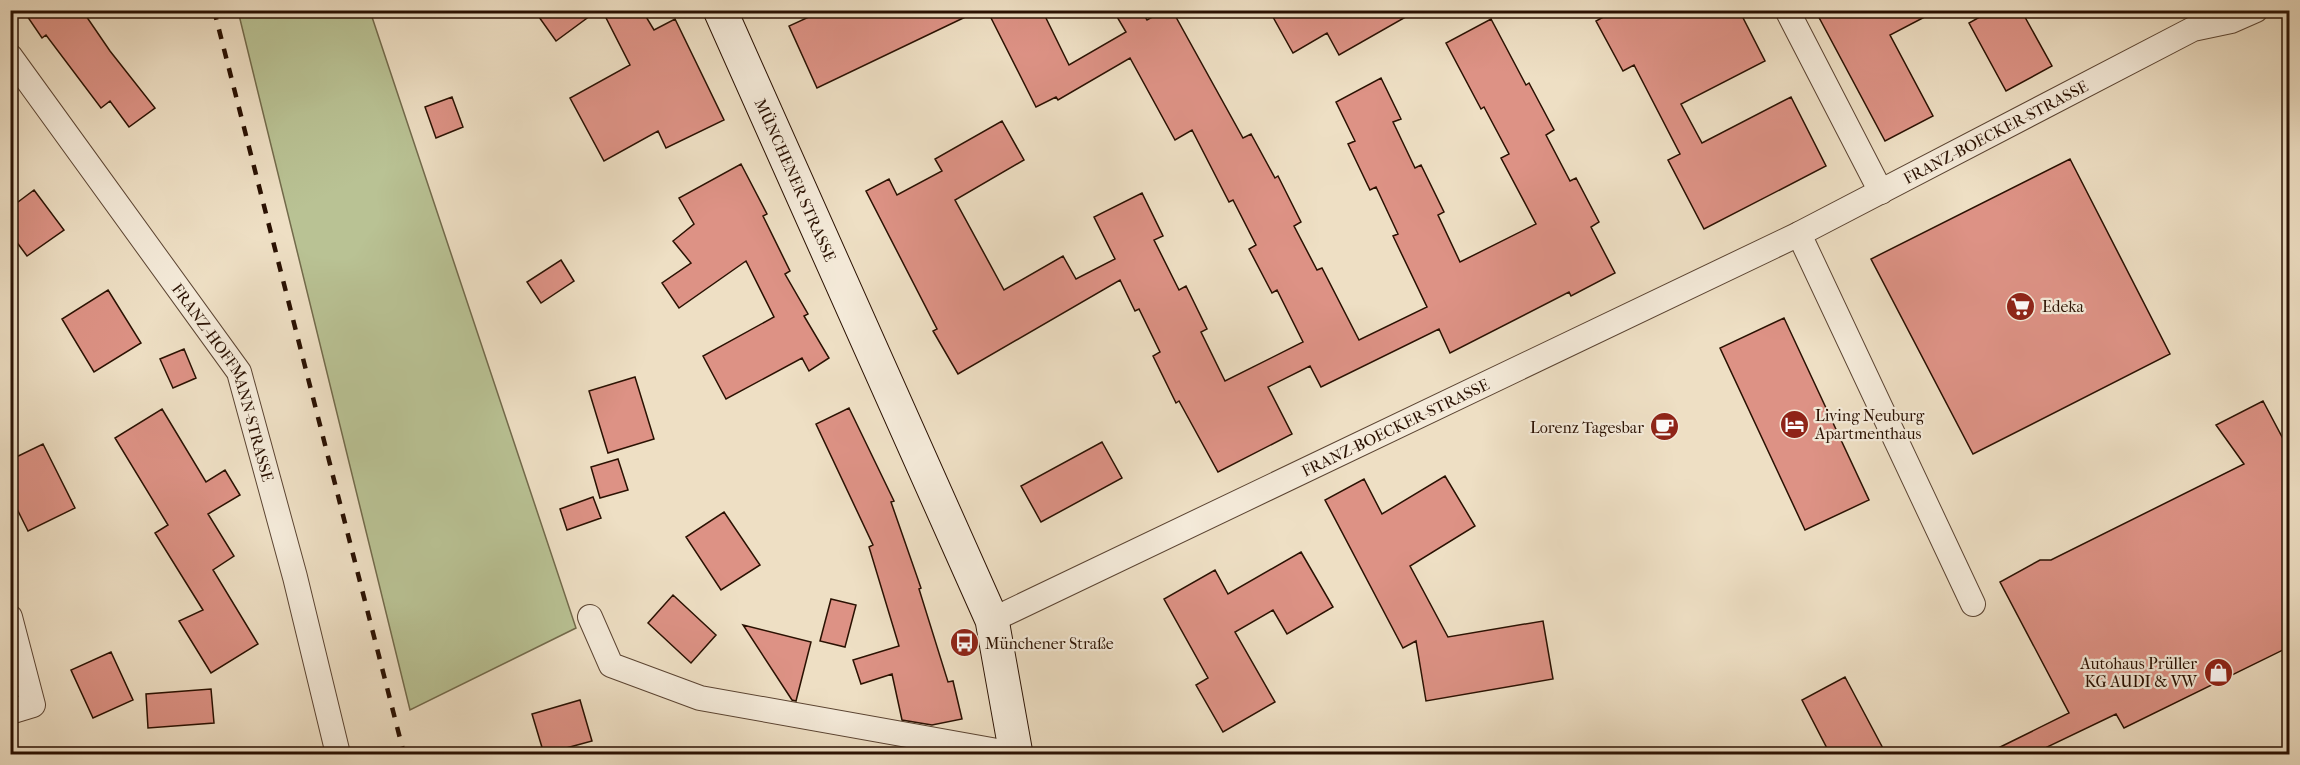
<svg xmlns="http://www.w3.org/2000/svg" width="2300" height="765" viewBox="0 0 2300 765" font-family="'IM FELL French Canon',serif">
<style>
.green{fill:#b9c294;stroke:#726a4b;stroke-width:1.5}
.building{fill:#dd9285;stroke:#2a1102;stroke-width:1.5}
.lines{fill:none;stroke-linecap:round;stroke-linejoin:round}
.street-casing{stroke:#5b4432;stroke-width:26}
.secondary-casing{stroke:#2a1102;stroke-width:35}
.street{stroke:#f4ead9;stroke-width:24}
.secondary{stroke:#f4ead9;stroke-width:33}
.rail{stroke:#2a1102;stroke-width:4.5;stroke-dasharray:10 10;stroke-linecap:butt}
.labels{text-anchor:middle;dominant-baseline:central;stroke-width:4.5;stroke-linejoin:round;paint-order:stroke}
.street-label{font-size:16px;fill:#2a1102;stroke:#f4ead9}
.poi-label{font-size:16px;fill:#2a1102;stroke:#f4ead9;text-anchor:start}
</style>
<rect width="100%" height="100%" fill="#eedfc4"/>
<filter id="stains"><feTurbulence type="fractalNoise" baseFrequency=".00333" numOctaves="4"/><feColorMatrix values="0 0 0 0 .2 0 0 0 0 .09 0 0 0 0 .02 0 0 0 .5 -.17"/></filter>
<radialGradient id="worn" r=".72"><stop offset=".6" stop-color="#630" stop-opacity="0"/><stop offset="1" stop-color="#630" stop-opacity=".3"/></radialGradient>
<path class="green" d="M 238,11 L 370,11 L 576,628 L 410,710 Z"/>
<path class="building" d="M 23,10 L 82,10 L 110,51 L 155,108 L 129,127 L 110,101 L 101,108 L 46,35 L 42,38 Z
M 534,10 L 598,10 L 556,41 Z
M 602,10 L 642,10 L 654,30 L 675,19 L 724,120 L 666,148 L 658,131 L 604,161 L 570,98 L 630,65 Z
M 824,10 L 980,10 L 817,88 L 789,26 Z
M 987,10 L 1042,10 L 1069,65 L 1126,32 L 1113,10 L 1141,10 L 1147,20 L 1165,10 L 1172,10 L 1243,138 L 1251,134 L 1275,178 L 1278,176 L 1301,222 L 1294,226 L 1317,270 L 1322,268 L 1359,340 L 1427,307 L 1393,236 L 1398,234 L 1376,187 L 1370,190 L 1348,144 L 1355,141 L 1336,102 L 1381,78 L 1401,119 L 1393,122 L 1415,168 L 1421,165 L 1444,212 L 1438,215 L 1460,262 L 1536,224 L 1501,158 L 1509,154 L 1484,107 L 1481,109 L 1446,43 L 1491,19 L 1526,85 L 1529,83 L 1554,130 L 1546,135 L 1570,181 L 1576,178 L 1599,222 L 1591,227 L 1615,273 L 1571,296 L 1569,292 L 1450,353 L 1439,329 L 1321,387 L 1310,366 L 1268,387 L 1292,434 L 1218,472 L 1179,401 L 1176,403 L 1153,356 L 1160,352 L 1139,309 L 1135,311 L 1120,280 L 958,374 L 933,331 L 937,329 L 866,191 L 889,179 L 897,195 L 942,171 L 935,159 L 1002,121 L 1024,160 L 955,200 L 1004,290 L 1063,256 L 1076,279 L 1115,259 L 1094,217 L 1142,193 L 1163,236 L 1154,240 L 1179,290 L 1186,286 L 1207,329 L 1201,332 L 1225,381 L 1303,342 L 1277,290 L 1272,293 L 1249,249 L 1256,245 L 1233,200 L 1229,202 L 1192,130 L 1175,140 L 1130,58 L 1058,100 L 1056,97 L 1036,107 Z
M 1269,10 L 1418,10 L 1339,55 L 1327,33 L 1293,53 Z
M 1616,10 L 1739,10 L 1765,61 L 1681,104 L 1702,143 L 1791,97 L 1826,166 L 1704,229 L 1668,160 L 1680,154 L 1634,65 L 1623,71 L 1596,21 Z
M 1815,10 L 1938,10 L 1890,35 L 1933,116 L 1885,141 Z
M 1992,10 L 2021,10 L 2052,66 L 2006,91 L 1969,23 Z
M 452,97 L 463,127 L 436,138 L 425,107 Z
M 2070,159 L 2170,354 L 1973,454 L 1871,259 Z
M 741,164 L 767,214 L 763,216 L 790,271 L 785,274 L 808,314 L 804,316 L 829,358 L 809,371 L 802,358 L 726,399 L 703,356 L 774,317 L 746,261 L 679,308 L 662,283 L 691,263 L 673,241 L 694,224 L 679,198 Z
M 34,190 L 64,230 L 27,256 L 10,233 L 10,208 Z
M 561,260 L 574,281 L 541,303 L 527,282 Z
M 108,290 L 141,343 L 94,372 L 62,319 Z
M 1784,318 L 1869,500 L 1805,530 L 1720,348 Z
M 184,349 L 196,378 L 173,388 L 160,359 Z
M 635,377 L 654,439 L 608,453 L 589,391 Z
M 2263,401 L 2289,450 L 2289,647 L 2124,728 L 2116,714 L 2047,747 L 2050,754 L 1986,754 L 2069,713 L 2000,582 L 2040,560 L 2051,560 L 2244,464 L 2216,425 Z
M 849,408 L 894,501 L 891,502 L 921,588 L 919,589 L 948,682 L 953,681 L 962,719 L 932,725 L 902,720 L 892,674 L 861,684 L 853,660 L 899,646 L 869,547 L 873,545 L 816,424 Z
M 162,409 L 206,482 L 225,470 L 240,495 L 208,514 L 234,556 L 213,570 L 258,644 L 211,673 L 179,621 L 203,610 L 155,533 L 168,525 L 115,438 Z
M 1102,442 L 1122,478 L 1041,522 L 1021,486 Z
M 43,444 L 75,508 L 28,531 L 10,495 L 10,460 Z
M 618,459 L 628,490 L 600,498 L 591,467 Z
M 1445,476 L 1475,526 L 1410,566 L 1448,637 L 1543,621 L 1553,679 L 1426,701 L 1416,641 L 1403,648 L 1325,500 L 1364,479 L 1382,514 Z
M 593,497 L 601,518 L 567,530 L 560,509 Z
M 724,512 L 760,565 L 721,590 L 686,537 Z
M 1301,552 L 1333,607 L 1287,634 L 1273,610 L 1235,632 L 1275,702 L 1223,732 L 1196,685 L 1208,678 L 1164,599 L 1215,570 L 1228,594 Z
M 673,595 L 716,635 L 691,663 L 648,623 Z
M 831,599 L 856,605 L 845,647 L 820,641 Z
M 743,625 L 811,642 L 796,701 L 792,700 Z
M 111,652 L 133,700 L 93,718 L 71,670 Z
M 1845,677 L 1886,754 L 1830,754 L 1802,700 Z
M 211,689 L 214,723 L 148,728 L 146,694 Z
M 580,700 L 592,741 L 544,754 L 532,714 Z"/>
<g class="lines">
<defs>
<g id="street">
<path d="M 1787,10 L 1881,192"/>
<path id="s1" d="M 10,56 L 239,372 L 295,577 L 338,754"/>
<path d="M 1799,234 L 1973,604"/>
<path d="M 10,617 L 33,705 L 10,712"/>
<path d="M 590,617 L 611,665 L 700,698 L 1014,754"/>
<path id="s2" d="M 992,620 L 1799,234 L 2193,29 L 2231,21 L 2256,10"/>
</g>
<g id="secondary">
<path id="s3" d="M 720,10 L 992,620 L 1016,754"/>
</g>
</defs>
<use href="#street" class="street-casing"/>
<use href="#secondary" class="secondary-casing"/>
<use href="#street" class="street"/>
<use href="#secondary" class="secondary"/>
<path class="rail" d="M 214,10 L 404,754"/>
</g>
<defs>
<symbol id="supermarket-disc" viewBox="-11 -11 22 22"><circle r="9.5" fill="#8f2418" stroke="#f4ead9"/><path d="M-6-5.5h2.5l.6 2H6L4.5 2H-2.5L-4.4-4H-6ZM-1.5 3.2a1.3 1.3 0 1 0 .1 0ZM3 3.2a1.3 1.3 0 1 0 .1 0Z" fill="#fff"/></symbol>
<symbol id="hotel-disc" viewBox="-11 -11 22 22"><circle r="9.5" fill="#8f2418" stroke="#f4ead9"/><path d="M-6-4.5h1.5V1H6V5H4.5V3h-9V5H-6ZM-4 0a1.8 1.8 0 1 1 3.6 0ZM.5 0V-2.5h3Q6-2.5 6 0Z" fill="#fff"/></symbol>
<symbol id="cafe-disc" viewBox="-11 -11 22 22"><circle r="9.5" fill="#8f2418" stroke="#f4ead9"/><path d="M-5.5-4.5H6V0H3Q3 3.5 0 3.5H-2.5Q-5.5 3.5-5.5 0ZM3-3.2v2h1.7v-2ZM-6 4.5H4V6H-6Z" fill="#fff"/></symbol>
<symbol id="bus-disc" viewBox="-11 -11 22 22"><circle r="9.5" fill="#8f2418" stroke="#f4ead9"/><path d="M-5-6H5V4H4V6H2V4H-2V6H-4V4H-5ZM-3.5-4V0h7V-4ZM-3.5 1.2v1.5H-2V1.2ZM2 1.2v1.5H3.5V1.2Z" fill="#fff"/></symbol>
<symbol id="shop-disc" viewBox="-11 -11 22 22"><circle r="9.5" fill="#8f2418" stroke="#f4ead9"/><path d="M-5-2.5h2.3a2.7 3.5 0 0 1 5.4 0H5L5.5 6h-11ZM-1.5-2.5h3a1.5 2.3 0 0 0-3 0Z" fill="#fff"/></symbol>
</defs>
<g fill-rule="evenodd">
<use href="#supermarket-disc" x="2004" y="290" width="33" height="33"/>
<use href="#hotel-disc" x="1778" y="408" width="33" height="33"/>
<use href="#cafe-disc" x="1648" y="410" width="33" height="33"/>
<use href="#bus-disc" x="948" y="626" width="33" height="33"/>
<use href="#shop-disc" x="2202" y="656" width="33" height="33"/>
</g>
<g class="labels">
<g class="street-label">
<text stroke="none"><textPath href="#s2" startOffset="1116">FRANZ-BOECKER-STRASSE</textPath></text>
<text stroke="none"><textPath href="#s3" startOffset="186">MÜNCHENER STRASSE</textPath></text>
<text stroke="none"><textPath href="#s1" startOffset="393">FRANZ-HOFFMANN-STRASSE</textPath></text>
<text stroke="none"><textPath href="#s2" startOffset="447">FRANZ-BOECKER-STRASSE</textPath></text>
</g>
<g class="poi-label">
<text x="2042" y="306">Edeka</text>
<text x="1815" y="415">Living Neuburg<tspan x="1815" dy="18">Apartmenthaus</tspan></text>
<text x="1644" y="427" text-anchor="end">Lorenz Tagesbar</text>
<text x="985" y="643">Münchener Straße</text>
<text x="2197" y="663" text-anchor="end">Autohaus Prüller<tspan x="2197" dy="18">KG AUDI &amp; VW</tspan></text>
</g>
</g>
<rect width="2300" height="765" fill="none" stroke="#eedfc4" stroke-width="36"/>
<rect x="12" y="12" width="2276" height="741" fill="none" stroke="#2a1102" stroke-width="3"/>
<rect x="18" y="18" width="2264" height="729" fill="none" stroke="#2a1102" stroke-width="1.5"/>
<rect width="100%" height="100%" filter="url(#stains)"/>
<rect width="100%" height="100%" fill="url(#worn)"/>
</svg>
